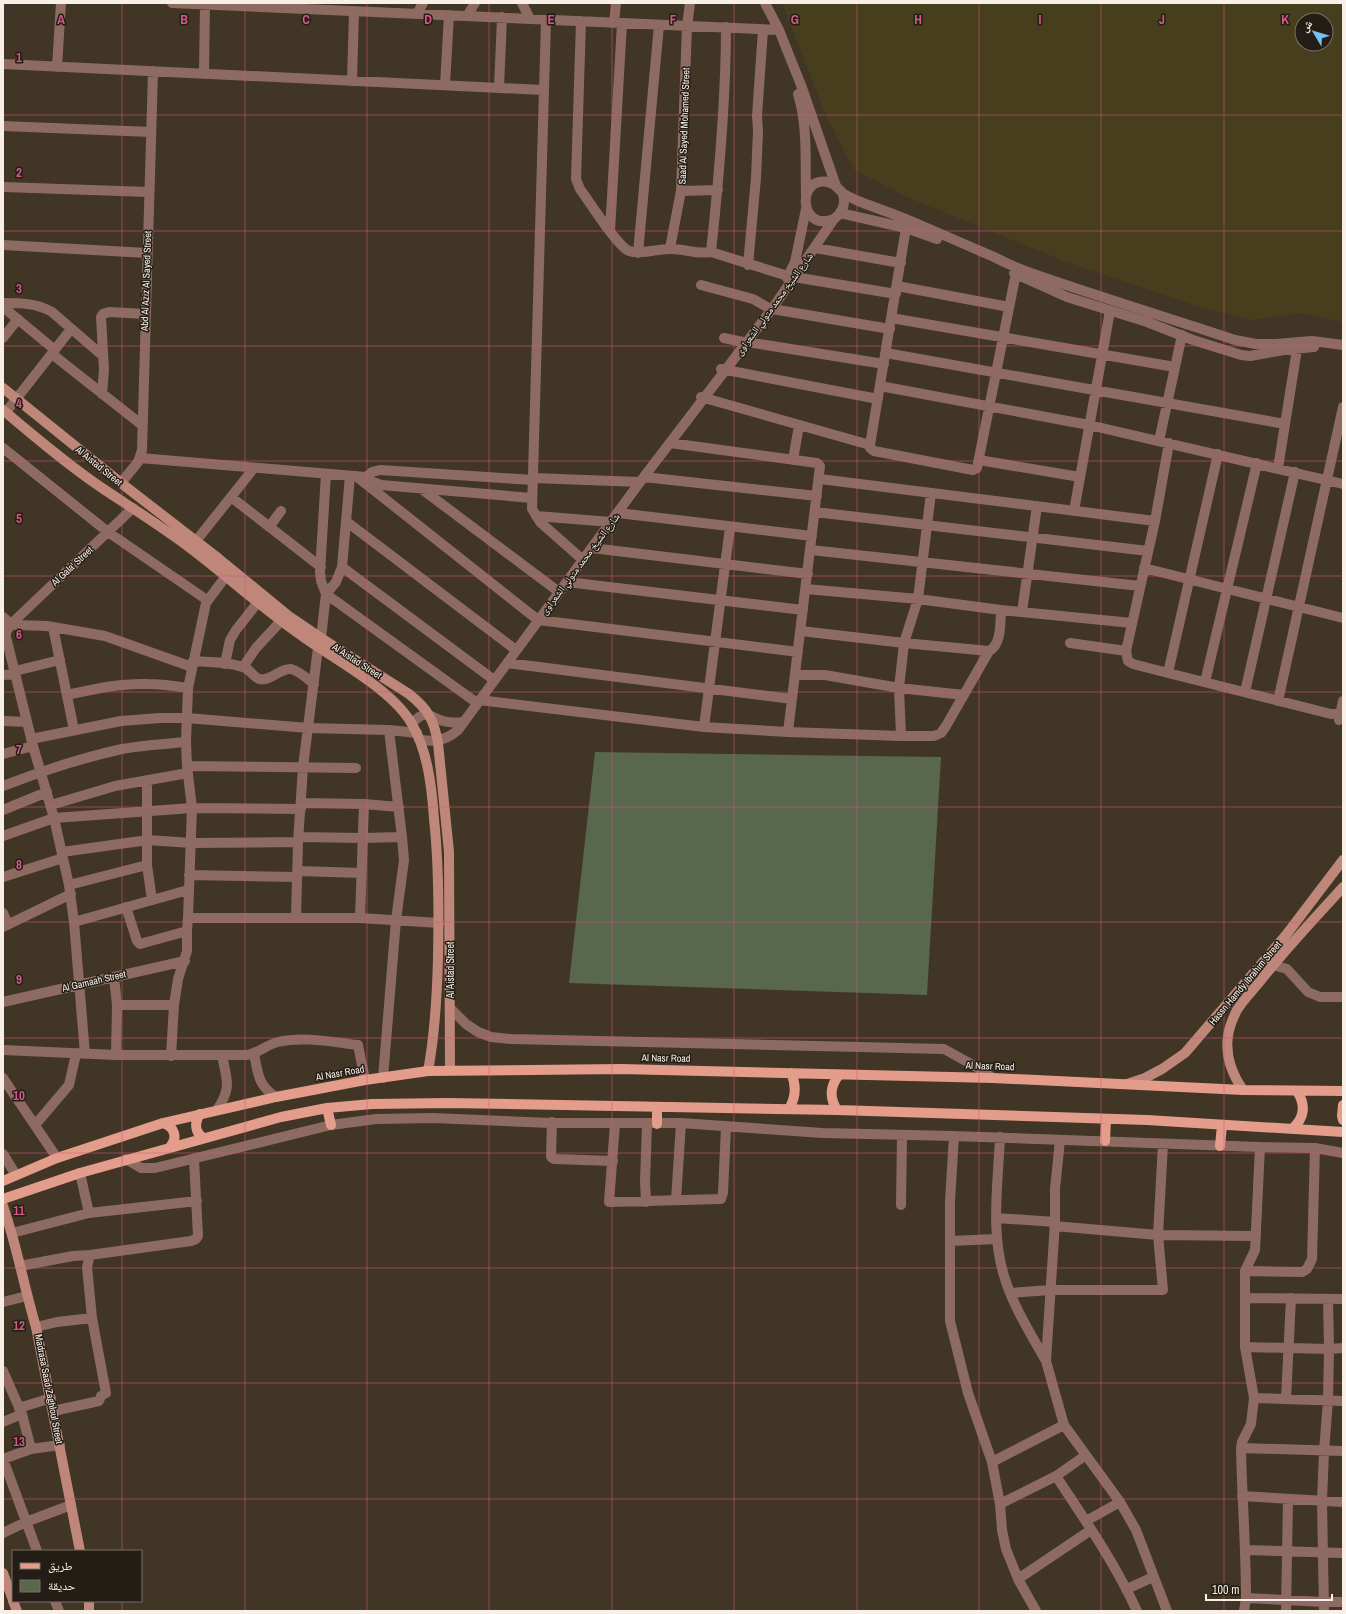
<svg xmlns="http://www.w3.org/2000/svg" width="1346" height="1614" viewBox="0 0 1346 1614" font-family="'Archivo Narrow','Noto Naskh Arabic',sans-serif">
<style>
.green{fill:#59674c}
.sand{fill:#473e1e;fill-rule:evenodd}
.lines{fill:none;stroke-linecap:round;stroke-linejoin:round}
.street{stroke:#8e6b62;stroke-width:10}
.secondary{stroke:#be8779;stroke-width:10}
.primary{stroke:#e39d8a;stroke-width:10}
.grid{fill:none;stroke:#d25985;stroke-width:1;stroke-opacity:0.55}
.labels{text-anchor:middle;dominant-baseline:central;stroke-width:3;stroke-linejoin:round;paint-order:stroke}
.street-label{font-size:10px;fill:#f8f0e6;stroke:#231d16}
.grid-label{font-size:13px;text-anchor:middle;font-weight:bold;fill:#d25985;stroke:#231d16;stroke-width:3;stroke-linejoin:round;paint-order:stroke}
</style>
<rect width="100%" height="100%" fill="#413525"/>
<path class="green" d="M 595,752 L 941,757 L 927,995 L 569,983 Z"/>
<path class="sand" d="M 782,3 L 1343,3 L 1343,322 L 1301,313 L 1252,320 L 1199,307 L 1064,261 L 909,198 L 854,170 L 825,113 ZM 1302,20 L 1326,20 L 1326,44 L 1302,44 Z"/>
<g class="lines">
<path class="street" d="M 172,3 L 779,30
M 522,3 L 530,19
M 765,3 L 779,30 L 801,85 L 836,186
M 417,14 L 423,3
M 467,16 L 475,3
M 546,20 L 532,509 L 540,522 L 583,560
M 581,21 L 576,179 L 580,189 C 589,201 617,246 629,251 C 641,255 656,249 669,249 C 684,248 695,255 711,252 L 788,276
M 614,23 L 616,3
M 3,64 L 543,90
M 57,67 L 61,3
M 204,73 L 205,5
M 352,81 L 354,11
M 445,85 L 449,15
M 499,88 L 502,17
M 798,94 C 808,126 805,161 806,194
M 3,126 L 151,132
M 3,187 L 149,192
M 681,191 L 718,190
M 843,194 C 846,204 843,212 834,219 C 799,233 796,176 828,182 C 837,184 838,190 844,194 C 849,197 854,199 858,201 C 879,209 900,216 920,225 C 944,235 968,246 992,256 C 1004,262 1016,268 1028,272 C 1096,296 1166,317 1235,340 L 1256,344 L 1276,344 L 1312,341 L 1343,345
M 840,213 L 906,228 L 937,239
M 906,228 L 870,445 L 870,448 L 874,451 L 973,470 L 977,468 L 1017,268
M 610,231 L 622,23
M 3,245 L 147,253
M 670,248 L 681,191 L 687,26 L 690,3
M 815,248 L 901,263
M 711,252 C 719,178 726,102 726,27
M 638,253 L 659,25
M 748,265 L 756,178 L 758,131 L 757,116 L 763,30
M 1014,273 L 1067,297 L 1147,322 L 1193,340 L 1241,355 L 1250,356 L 1284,350 L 1314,347
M 794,277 L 896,294
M 787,278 L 795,262 L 806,209
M 701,285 L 753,299 L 767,307
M 897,286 L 1009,307
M 3,303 C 21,303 36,303 52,312 L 103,356
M 3,307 L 55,350
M 772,309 L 890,329
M 891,318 L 1175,367
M 3,338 L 18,319
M 724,338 L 743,342
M 747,342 L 884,364
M 886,353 L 1285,424
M 52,354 L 142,425
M 721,369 L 878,399
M 880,386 L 1089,425 L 1343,484
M 102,394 L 104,370 L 101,317 L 103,314 L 109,312 L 145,314
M 701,397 L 870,445
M 6,412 L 71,329
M 1159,441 L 1182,335
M 670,443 L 817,463 L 820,466 L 788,732
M 1169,443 L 1155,521 L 1126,651 L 1128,661 L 1133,664 L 1168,673 L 1331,714 L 1343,714
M 3,448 L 108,532 L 207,600
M 140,458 L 366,477 L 373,482 L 381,485 L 532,498
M 793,460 L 799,425
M 979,460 L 1080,477
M 1278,468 L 1298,343
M 326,474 L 320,572 L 321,581 L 326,594 L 477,703
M 356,476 L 538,620 L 798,652
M 366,477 L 372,472 L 380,470 L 533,480
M 644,477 L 817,496
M 533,478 L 640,482
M 820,479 L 1155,521
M 121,483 L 138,462 L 142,450 L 153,71
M 423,490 L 559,592
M 231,497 L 321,567
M 1074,511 L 1110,311
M 815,512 L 1148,551
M 618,513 L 812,536
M 536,516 L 611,522
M 347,522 L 516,650
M 269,527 L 281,511
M 196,541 L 254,468
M 592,548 L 808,574
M 811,550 L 1140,586
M 342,567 L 494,680
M 1144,568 L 1343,618
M 567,582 L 803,610
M 806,589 L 918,599 L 1001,610 L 1132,623
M 1022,612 L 1037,506
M 3,617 L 11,624 L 16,625 L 47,626 L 105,636 L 192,667
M 53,627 L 74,730
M 321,638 L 326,594 L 336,582 L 342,567 L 350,476
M 1070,643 L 1126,651
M 989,651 C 1002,644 1000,623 1001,610
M 193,661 C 208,662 232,662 245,668 C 250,670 254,677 259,679 C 271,682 279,668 291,669 C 299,671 308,679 314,684
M 507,663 L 792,699
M 225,664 L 230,640 L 236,630 L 258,602
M 243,667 L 256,648 L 281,621
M 15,671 L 60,660
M 1168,673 L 1218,454
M 3,675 L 16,674
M 795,675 L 825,675 L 899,688 L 964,695
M 1205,682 L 1257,463
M 1245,692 L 1295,472
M 67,695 C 94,689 120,683 148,684 C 161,684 175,686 188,688
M 479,700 L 704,727 L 788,732 L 901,736 L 934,736 L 941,733 L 946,726 L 989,651 L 904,643 L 801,631
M 1278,701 L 1343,407
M 1339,720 L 1343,701
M 3,721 L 27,722
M 412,723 C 426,709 428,716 443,721 C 450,723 456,723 463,722
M 704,727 L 730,527
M 901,736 L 899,688 L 904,643 L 918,599 L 931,493
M 31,739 L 121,721 L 160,718 L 187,718 L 308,728 L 389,730 L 417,733
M 419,739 C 434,743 447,740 458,730 L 640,482 L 772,309 L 834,219
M 3,754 L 33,746
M 187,766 L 356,768
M 147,780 L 147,865 L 152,900
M 3,786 C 42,771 81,758 122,749 C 143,745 165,744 186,742
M 301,803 L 364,804 L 399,807
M 51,805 L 115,786 L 188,773
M 3,810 L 47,792
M 3,836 L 54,818 L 192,808 L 301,809
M 299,837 L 362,838 L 402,837
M 62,852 L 148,840 L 191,843 L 298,842
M 298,871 L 361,873
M 189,875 L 297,877
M 3,877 L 63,858
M 69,885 L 147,865
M 126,907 L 137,941 L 140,944 L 187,931
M 3,913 L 8,924
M 296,917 L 298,842 L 303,767 L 318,648
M 188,918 L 360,918 L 439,923
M 360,918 L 364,804
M 74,922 L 188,890
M 3,927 L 71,894
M 1273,965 L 1287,969 L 1308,992 L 1320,997 L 1343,997
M 114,977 L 117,1005 L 116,1055
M 3,1002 L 185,961
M 117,1005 L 174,1005
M 450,1008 L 466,1024 L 478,1032 L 491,1037 L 511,1039 L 944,1049 L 980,1069 L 993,1078
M 3,1050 L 116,1055 L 247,1055 C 259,1053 266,1045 278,1042 C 304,1036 332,1042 358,1045 L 365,1080
M 85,1054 L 74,922 L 69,885 L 54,818 L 33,746 L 6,637 L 6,632 L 11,624 L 133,508
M 254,1054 C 258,1073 258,1086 276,1097
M 171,1056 L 174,1005 L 178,979 L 187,951 L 187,931 L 188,918 L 192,808 L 187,766 L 186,742 L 188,688 L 206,603 L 226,576
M 3,1078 L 57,1158
M 383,1078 L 396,920 L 404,860 L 402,837 L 389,730
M 217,1110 C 232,1087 227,1081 222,1055
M 552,1122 L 551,1157 L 554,1159 L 613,1161
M 615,1124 L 609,1202 L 721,1199 L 723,1193 L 726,1127
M 35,1125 L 69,1085 L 76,1054
M 954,1136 L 950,1201 L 950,1321 L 968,1393 L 992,1462 L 1000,1504 L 1002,1530 L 1006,1549 L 1018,1579 L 1036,1611
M 1000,1137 C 998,1184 990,1234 1005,1279 C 1014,1308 1031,1334 1046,1361
M 1060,1140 L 1055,1189 L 1055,1222 L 1046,1361 L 1064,1425 L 1120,1502 L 1136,1530 L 1167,1611
M 3,1154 L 16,1175
M 126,1159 L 141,1168 L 155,1168 L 331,1125 L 376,1119 L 433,1118 L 550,1123 L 681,1123 L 822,1133 L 954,1136 L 1260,1147 L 1315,1148 L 1343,1153
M 80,1173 L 89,1213
M 676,1200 L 681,1123
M 646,1202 L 645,1182 L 647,1124
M 901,1205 L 902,1136
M 996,1218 L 1055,1222
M 1054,1226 L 1158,1235 L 1163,1144
M 12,1233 L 89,1213 L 197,1201
M 950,1241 L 997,1239
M 20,1266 L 73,1256 L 90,1255
M 1245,1271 L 1302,1272 L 1307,1269 L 1312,1259 L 1315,1148
M 1010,1293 L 1050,1290 L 1163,1290 L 1158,1235 L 1256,1236
M 1245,1298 L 1343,1299
M 3,1302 L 27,1296
M 36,1327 L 57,1322 L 92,1318
M 1245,1347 L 1329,1349 L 1328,1299
M 3,1371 L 22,1414 L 3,1422
M 1254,1398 L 1343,1401
M 1286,1399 L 1291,1298
M 19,1408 L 51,1398
M 53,1411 L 99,1401 L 101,1396 L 106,1393 L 92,1318 L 87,1267 L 90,1255 L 191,1241 L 196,1239 L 198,1236 L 194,1159
M 22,1414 L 31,1449
M 1241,1448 L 1343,1451
M 3,1459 L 37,1551
M 3,1459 L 31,1449 L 60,1445
M 992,1462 L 1064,1425
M 1056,1476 C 1085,1520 1115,1563 1137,1611
M 1242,1496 L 1343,1502
M 1000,1504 L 1056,1476 L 1086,1455
M 1086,1521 L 1120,1502
M 3,1533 L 26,1522 L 71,1505
M 1246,1550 L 1343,1553
M 1018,1579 L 1091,1530
M 1127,1589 L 1153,1577
M 1246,1598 C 1246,1548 1242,1498 1241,1448 L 1242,1442 L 1251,1424 L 1254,1398 L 1245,1347 L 1245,1271 L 1255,1250 L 1260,1147
M 55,1601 L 59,1611
M 1244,1611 L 1246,1598 L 1324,1602 L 1343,1602
M 1286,1611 L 1288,1499
M 1324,1611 L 1322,1501 L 1324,1451 L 1328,1401 L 1329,1349 L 1343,1348"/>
<path class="secondary" d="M 3,388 L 121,483 L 218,558 L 290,617 L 321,638 L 409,694 C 428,709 434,720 438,743 L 449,852 L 450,1070
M 3,410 C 35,437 68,465 102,488 C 129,506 156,523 182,542 C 223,572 260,607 302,636 C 335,660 394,690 413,726 C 428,753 432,789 434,819 C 439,865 439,912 438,958 C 437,997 435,1034 428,1071
M 1127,1084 L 1145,1078 L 1162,1069 L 1185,1053 L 1286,935 L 1343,860
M 1243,1090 C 1232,1074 1225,1056 1228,1036 C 1229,1027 1233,1018 1237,1010 C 1244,999 1254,989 1262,979 C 1287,947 1316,917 1343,887
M 3,1206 C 17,1246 24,1287 36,1327 L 80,1551
M 3,1573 L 13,1600
M 13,1601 L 17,1611
M 89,1601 L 89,1611"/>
<path class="primary" d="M 1343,1105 L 1342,1116 L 1343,1120
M 327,1108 L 331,1125
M 789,1109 C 796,1097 797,1086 791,1073
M 837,1110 C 829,1097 830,1086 839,1075
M 200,1114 C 194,1123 195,1132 203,1138
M 163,1123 C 175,1127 178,1138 170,1147
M 657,1124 L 657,1107
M 1292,1129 C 1305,1118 1306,1105 1297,1091
M 1105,1141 L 1106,1119
M 1220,1146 L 1222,1125
M 3,1181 L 57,1158 L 163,1123 L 276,1097 L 365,1080 L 428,1071 L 621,1069 L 993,1078 L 1243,1090 L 1343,1091
M 3,1199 L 80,1173 L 281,1117 L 327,1108 L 372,1104 L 448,1103 L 837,1110 L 1147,1120 L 1343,1132"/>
</g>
<path class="grid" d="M 122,3 L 122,1551M 245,3 L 245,1611M 367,3 L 367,1611M 489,3 L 489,1611M 612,3 L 612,1611M 734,3 L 734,1611M 857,3 L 857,1611M 979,3 L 979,1611M 1101,3 L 1101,1611M 1224,3 L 1224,1611M 3,115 L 1343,115M 3,231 L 1343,231M 3,346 L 1343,346M 3,461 L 1343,461M 3,576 L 1343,576M 3,692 L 1343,692M 3,807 L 1343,807M 3,922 L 1343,922M 3,1038 L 1343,1038M 3,1153 L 1343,1153M 3,1268 L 1343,1268M 3,1383 L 1343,1383M 3,1499 L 1343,1499M 122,1601 L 122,1611"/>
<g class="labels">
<g class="street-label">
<text transform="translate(684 126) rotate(-88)">Saad Al Sayed Mohamed Street</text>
<text transform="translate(146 281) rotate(-88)">Abd Al Aziz Al Sayed Street</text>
<text transform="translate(774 304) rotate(-54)">شارع الشيخ محمد متولي الشعراوى</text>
<text transform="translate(99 466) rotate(39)">Al Aistad Street</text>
<text transform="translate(580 564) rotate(-53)">شارع الشيخ محمد متولي الشعراوى</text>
<text transform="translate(72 566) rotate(-43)">Al Gala' Street</text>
<text transform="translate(357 661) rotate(33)">Al Aistad Street</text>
<text transform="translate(450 970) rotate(-90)">Al Aistad Street</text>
<text transform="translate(94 981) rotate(-13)">Al Gamaah Street</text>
<text transform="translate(1245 983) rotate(-50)">Hassn Hamdy Ibrahim Street</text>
<text transform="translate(666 1058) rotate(1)">Al Nasr Road</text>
<text transform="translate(990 1066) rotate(2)">Al Nasr Road</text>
<text transform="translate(340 1073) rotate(-10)">Al Nasr Road</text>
<text transform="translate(49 1389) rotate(79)">Madrasa Saad Zaghloul Street</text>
</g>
</g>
<g class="grid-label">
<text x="61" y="24">A</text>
<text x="184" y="24">B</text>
<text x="306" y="24">C</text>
<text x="428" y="24">D</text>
<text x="551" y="24">E</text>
<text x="673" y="24">F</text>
<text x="795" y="24">G</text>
<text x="918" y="24">H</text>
<text x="1040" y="24">I</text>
<text x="1162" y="24">J</text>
<text x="1285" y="24">K</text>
<text x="19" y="62">1</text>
<text x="19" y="177">2</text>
<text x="19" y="293">3</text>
<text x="19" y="408">4</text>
<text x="19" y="523">5</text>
<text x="19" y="639">6</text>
<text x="19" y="754">7</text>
<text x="19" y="869">8</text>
<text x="19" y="984">9</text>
<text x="19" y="1100">10</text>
<text x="19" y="1215">11</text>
<text x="19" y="1330">12</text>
<text x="19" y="1446">13</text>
</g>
<rect width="1346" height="1614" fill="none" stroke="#f8f0e6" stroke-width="8"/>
<rect x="12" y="1550" width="130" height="52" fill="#231d16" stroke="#787169"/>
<rect x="20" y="1563" width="20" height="6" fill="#e39d8a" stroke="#787169"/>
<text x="48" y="1570" font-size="12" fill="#f8f0e6">طريق</text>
<rect x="20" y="1580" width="20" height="12" fill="#59674c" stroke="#787169"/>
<text x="48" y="1590" font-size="12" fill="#f8f0e6">حديقة</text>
<g transform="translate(1314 32) rotate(308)"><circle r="19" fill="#231d16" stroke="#787169"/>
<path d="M0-3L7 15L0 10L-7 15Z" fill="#73c1f5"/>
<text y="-6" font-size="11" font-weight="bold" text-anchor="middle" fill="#f8f0e6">ش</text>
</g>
<path d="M1206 1594v6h126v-6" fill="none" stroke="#f8f0e6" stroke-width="2"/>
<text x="1212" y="1594" font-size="12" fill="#f8f0e6" stroke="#231d16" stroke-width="3" paint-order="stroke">100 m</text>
</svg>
